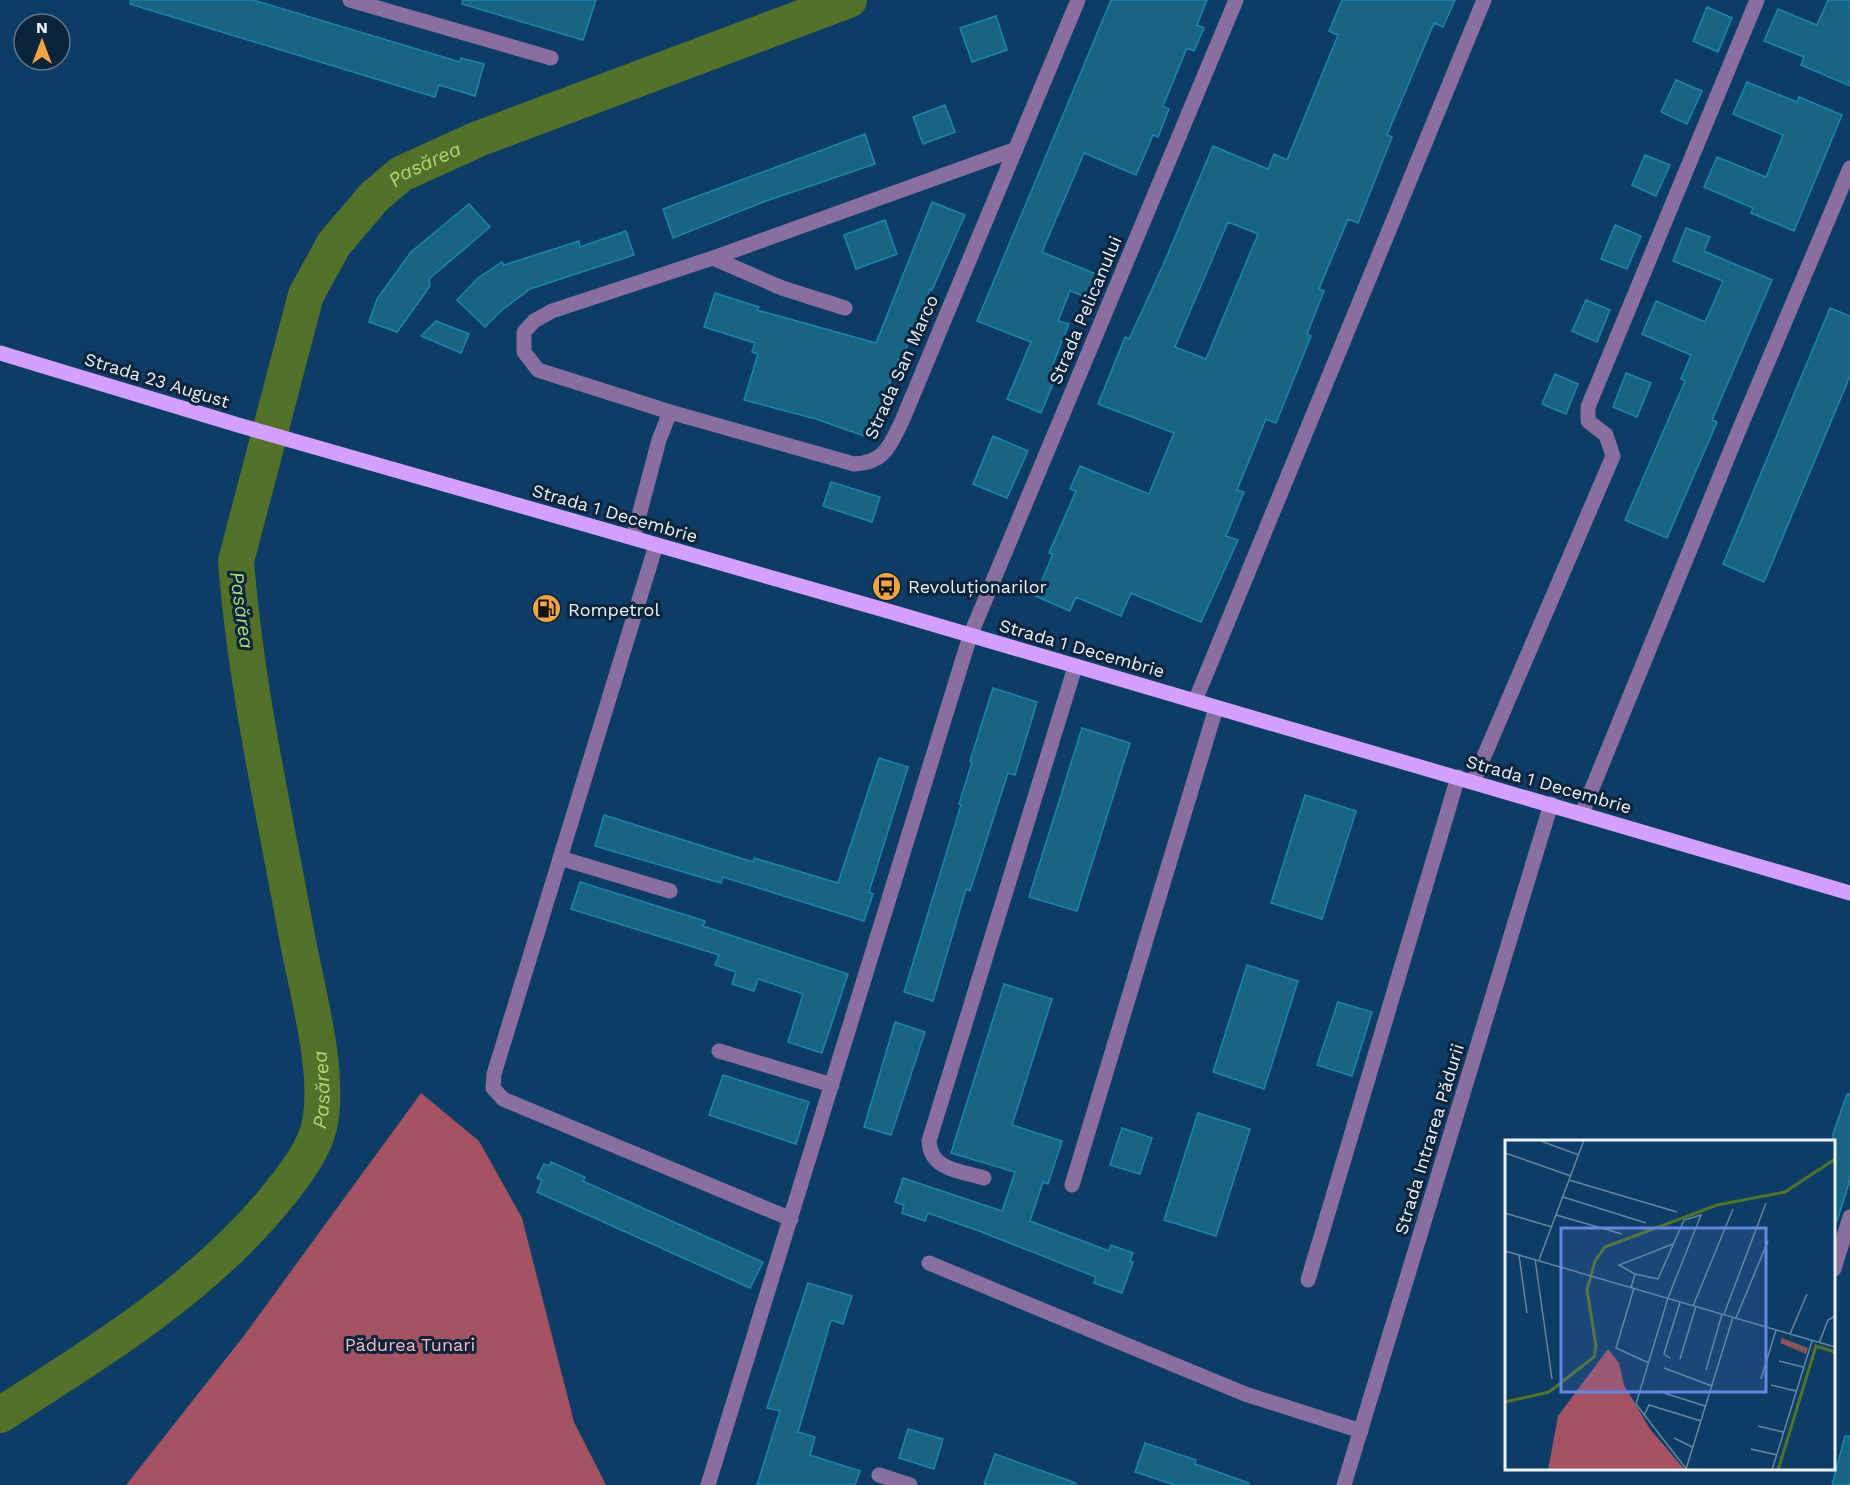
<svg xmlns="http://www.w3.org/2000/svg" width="1850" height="1485" viewBox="0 0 1850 1485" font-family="'Work Sans',sans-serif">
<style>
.forest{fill:#a45363}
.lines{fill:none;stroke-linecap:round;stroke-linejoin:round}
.river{stroke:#537128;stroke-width:36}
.building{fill:#176582;stroke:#1b86ae;stroke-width:1.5;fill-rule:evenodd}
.minor{stroke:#886f9d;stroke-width:15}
.major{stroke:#d4a0ff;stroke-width:15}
.labels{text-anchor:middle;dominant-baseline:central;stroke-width:6;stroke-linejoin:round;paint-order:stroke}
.street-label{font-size:18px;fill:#ecf2f8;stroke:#0a243b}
.poi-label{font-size:18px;fill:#ecf2f8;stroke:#0a243b;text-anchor:start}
.park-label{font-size:18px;fill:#feb8c3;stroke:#0a243b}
.water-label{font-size:20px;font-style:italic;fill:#acd875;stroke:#0a243b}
.inset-river{fill:none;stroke:#537128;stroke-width:3}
.inset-road{fill:none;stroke:#6685a0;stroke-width:1.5}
.view{fill:#6587e3;fill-opacity:0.15;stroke:#6587e3;stroke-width:3}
.inset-edge{fill:none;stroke:#ecf2f8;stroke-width:3}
</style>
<rect width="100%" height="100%" fill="#0d3d66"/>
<path class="forest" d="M 421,1093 L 479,1141 L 522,1218 L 574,1422 L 606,1485 L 126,1485 L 243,1337 Z"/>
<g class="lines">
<path class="river" id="s1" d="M 0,1415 C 101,1350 206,1287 281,1192 C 296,1173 313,1151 319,1127 C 331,1076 308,994 298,942 C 275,816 246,689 236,561 L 306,295 L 334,244 L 374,197 L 401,174 L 478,139 L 849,0"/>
</g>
<path class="building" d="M 131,0 L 253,0 L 460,62 L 461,58 L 484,64 L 475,96 L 439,85 L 435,97 L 130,4 Z
M 463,0 L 596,0 L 583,40 L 462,4 Z
M 1111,0 L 1207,0 L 1197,25 L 1204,28 L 1194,51 L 1187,48 L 1163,106 L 1169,109 L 1158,137 L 1153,135 L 1136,175 L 1084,153 L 1042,252 L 1096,274 L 1086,297 L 1070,291 L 1058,321 L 1069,324 L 1053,364 L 1060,367 L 1041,413 L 1007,399 L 1031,342 L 977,321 Z
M 1342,0 L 1455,0 L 1443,27 L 1434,23 L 1387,135 L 1392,137 L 1358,223 L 1348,219 L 1319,289 L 1324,291 L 1307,334 L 1311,336 L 1276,423 L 1266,419 L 1237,490 L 1244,492 L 1226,536 L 1238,540 L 1201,622 L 1131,593 L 1121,616 L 1076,597 L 1070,611 L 1035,596 L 1053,554 L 1049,553 L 1076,491 L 1070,489 L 1080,466 L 1149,494 L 1174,433 L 1098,404 L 1125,337 L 1129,339 L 1164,263 L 1213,146 L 1268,169 L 1274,154 L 1287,160 L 1338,35 L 1329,31 ZM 1228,222 L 1258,234 L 1206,359 L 1175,347 Z
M 1828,0 L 1850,0 L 1850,86 L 1801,65 L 1804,57 L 1764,41 L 1778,9 L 1817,25 Z
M 1707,7 L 1732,18 L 1718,52 L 1693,41 Z
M 996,16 L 1007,50 L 972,62 L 960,28 Z
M 1676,80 L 1702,91 L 1687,124 L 1661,112 Z
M 1747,82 L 1797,102 L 1799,97 L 1842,115 L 1794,231 L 1751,213 L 1753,208 L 1704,187 L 1717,157 L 1766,177 L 1783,135 L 1733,114 Z
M 945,105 L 955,132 L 923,144 L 913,117 Z
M 865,134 L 875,164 L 763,202 L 673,238 L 663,209 Z
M 1645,155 L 1670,165 L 1656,196 L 1632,185 Z
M 932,202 L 965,215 L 932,290 L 930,289 L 902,359 L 899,358 L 881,406 L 878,405 L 867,437 L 816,419 L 744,400 L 758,354 L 752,352 L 755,343 L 704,327 L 715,293 L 759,307 L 757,310 L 876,343 Z
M 469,204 L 490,227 L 429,279 L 430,286 L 397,332 L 369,322 L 377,299 L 411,252 Z
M 885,220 L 897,254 L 856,269 L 844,235 Z
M 1615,225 L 1641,236 L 1627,269 L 1601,259 Z
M 1686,228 L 1710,237 L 1704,251 L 1772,280 L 1712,420 L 1717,422 L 1667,538 L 1625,520 L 1685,381 L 1681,379 L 1691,355 L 1642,334 L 1656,301 L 1705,322 L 1723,281 L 1673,261 Z
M 626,231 L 634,255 L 530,289 L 502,310 L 485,327 L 457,300 L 478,278 L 502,262 L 504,265 L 579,241 L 580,247 Z
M 1586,300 L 1610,310 L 1597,342 L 1572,331 Z
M 1830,308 L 1850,316 L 1850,376 L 1764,582 L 1723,564 Z
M 436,321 L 469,334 L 461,353 L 421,336 Z
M 1626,373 L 1651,383 L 1637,417 L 1613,407 Z
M 1555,374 L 1578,384 L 1566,414 L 1542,404 Z
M 993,436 L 1028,451 L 1007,498 L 973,484 Z
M 831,482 L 880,497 L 872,522 L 823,506 Z
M 993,688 L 1037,702 L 1015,775 L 1008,773 L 970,891 L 966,889 L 933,1001 L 904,992 L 961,805 L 959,804 L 972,762 L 970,761 Z
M 1082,728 L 1130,743 L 1077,911 L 1029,897 Z
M 879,758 L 908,767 L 869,892 L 873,894 L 864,921 L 723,877 L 721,883 L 595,846 L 604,815 L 753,862 L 754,858 L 838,883 Z
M 1305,795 L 1356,811 L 1322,919 L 1271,903 Z
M 580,882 L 705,921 L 703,926 L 848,974 L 822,1053 L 788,1042 L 803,994 L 758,979 L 754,991 L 732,984 L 736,972 L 715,965 L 719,955 L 571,909 Z
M 1247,965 L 1298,981 L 1264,1089 L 1213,1072 Z
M 1004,984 L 1052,999 L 1012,1125 L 1062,1141 L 1048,1184 L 1043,1182 L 1030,1221 L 1109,1251 L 1111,1245 L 1133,1253 L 1130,1261 L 1133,1262 L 1122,1293 L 1094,1283 L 1096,1277 L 979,1231 L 928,1213 L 925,1221 L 902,1213 L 904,1205 L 895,1202 L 903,1178 L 1002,1211 L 1015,1172 L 951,1153 Z
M 1338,1002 L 1372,1012 L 1352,1076 L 1317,1065 Z
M 895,1022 L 925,1032 L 891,1135 L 864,1127 Z
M 723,1075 L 809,1102 L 796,1144 L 709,1115 Z
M 1847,1094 L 1850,1094 L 1850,1180 L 1837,1221 L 1833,1220 L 1833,1134 Z
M 1198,1113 L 1250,1129 L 1216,1236 L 1164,1220 Z
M 1122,1128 L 1152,1138 L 1140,1174 L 1110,1165 Z
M 551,1162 L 585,1177 L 583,1181 L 616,1196 L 763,1262 L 750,1288 L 537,1192 L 542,1180 L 537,1178 L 544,1164 L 549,1166 Z
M 808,1283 L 852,1296 L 843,1324 L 831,1320 L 798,1432 L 815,1437 L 810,1455 L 860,1471 L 855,1485 L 757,1485 L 780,1411 L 767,1408 Z
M 908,1429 L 943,1439 L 934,1469 L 899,1458 Z
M 1845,1436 L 1850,1436 L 1850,1485 L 1832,1485 Z
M 1145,1443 L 1196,1460 L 1195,1464 L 1249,1483 L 1248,1485 L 1175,1485 L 1135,1472 Z
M 995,1454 L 1076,1483 L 1076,1485 L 984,1485 Z"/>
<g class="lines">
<path class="minor" d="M 350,0 L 551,58
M 713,258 L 782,288 L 845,308
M 670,412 L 538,370 L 524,352 L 524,332 L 534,321 L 552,311 L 713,258 L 1016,149
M 633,538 L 659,440 L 670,412 L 854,464 C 885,463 890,445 902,421 L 1078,0
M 656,545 L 494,1074 L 493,1088 L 503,1099 L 791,1219
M 1195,701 L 1484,0
M 1473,782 L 1613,456 L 1606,435 L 1588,421 L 1588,407 L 1757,0
M 1582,813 L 1739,430 L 1850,168
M 560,858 L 670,891
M 719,1051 L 832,1085
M 984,1178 C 961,1171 930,1170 929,1141 L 1075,667
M 1072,1185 L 1216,708
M 929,1263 L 1245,1394 L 1361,1431
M 1834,1269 L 1850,1217
M 1308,1280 L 1458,777
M 879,1475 L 910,1485
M 708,1485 L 970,636 L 1236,0
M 1344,1485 L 1551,804"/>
<path class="major" d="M 0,353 L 238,425 L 888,611 L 1850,893"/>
</g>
<defs>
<symbol id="bus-disc" viewBox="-11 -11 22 22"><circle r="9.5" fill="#f2a542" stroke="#0a243b"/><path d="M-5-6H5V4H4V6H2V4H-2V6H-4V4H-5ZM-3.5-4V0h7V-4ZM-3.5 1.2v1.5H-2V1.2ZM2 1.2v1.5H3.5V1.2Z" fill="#111"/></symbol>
<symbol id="fuel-disc" viewBox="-11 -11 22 22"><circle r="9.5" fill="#f2a542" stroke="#0a243b"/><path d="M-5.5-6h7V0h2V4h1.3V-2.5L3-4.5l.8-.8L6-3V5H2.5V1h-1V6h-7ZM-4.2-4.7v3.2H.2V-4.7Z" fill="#111"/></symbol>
</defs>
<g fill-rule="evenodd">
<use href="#bus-disc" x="870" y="570" width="33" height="33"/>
<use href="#fuel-disc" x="530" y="592" width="33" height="33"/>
</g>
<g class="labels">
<g class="street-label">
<text transform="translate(1085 310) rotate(-67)">Strada Pelicanului</text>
<text transform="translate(901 367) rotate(-66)">Strada San Marco</text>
<text transform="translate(157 380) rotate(17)">Strada 23 August</text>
<text transform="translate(615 513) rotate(16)">Strada 1 Decembrie</text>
<text transform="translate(1082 648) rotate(16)">Strada 1 Decembrie</text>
<text transform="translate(1549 784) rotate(16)">Strada 1 Decembrie</text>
<text transform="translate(1429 1139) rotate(-73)">Strada Intrarea Pădurii</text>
</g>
<g class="poi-label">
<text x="908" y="586">Revoluționarilor</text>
<text x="568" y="609">Rompetrol</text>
</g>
<g class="park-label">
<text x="410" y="1344">Pădurea Tunari</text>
</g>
<g class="water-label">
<text stroke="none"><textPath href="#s1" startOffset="1466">Pasărea</textPath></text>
<text transform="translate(242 610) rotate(82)">Pasărea</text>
<text stroke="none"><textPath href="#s1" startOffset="474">Pasărea</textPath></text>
</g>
</g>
<g transform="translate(1505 1140)">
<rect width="330" height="330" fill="#0d3d66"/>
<path d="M 277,198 L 303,208 L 301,214 L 275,203 Z" fill="#8b545d"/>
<path d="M 103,209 L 114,223 L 119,245 L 145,289 L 180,330 L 43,330 L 53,276 Z" fill="#a45363"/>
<path class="inset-river" d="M 0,262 L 44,252 L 89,217 L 91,206 L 82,150 L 90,121 L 100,107 L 212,65 L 280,52 L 330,19M 273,330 L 311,206 L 330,212"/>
<path class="inset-road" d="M 33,0 L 74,15M 0,13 L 66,36M 64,40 L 172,72M 58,57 L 141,83M 0,73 L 47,87M 51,75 L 117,94M 0,111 L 330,207M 14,115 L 22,173M 30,119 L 47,239M 34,120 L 79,0M 130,134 L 114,125 L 168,104M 126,148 L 130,134 L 153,139 L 179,80 L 196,75 L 163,158 L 131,264 L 182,330M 129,148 L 111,208 L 144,223M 188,166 L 228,69M 219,174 L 261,63M 231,178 L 263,101M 285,194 L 302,154M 314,203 L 323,180 L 330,176M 165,218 L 159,214 L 175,162M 175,219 L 191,166M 274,221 L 298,227M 159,228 L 207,246M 201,230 L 217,174M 256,239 L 271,190M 266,245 L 291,251M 153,251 L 200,266M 139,276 L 144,265 L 196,281M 253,286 L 278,292M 169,298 L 187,307M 246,309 L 272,315M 181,329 L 228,177M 267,330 L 307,201"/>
<path class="view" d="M 56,88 L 261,88 L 261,252 L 56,252 Z"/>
<rect width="330" height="330" class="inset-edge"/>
</g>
<g transform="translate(42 42)"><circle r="28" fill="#0a243b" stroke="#647687" stroke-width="1.5"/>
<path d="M0-4.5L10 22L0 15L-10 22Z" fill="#f2a542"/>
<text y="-9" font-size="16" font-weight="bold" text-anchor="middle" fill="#ecf2f8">N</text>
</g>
</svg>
